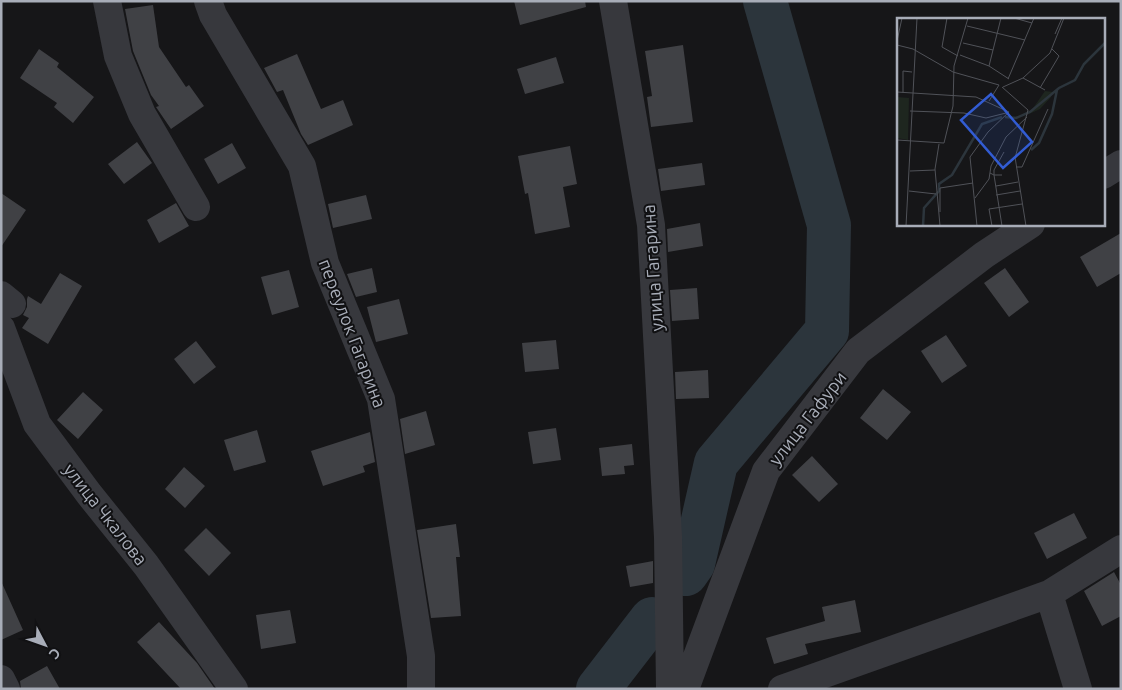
<svg xmlns="http://www.w3.org/2000/svg" width="1122" height="690" viewBox="0 0 1122 690" font-family="Ubuntu,sans-serif">
<style>
.lines{fill:none;stroke-linecap:round;stroke-linejoin:round}
.river{stroke:#2c353c;stroke-width:44}
.building{fill:#404145}
.minor{stroke:#37383d;stroke-width:28}
.labels{text-anchor:middle;dominant-baseline:central;stroke-width:4;stroke-linejoin:round;paint-order:stroke}
.street-label{font-size:18px;fill:#a8adb8;stroke:#111113}
.inset-river{fill:none;stroke:#2c353c;stroke-width:2.5}
.inset-road{fill:none;stroke:#505258;stroke-width:1}
.view{fill:#325cd3;fill-opacity:0.15;stroke:#325cd3;stroke-width:2.5}
.inset-edge{fill:none;stroke:#a8adb8;stroke-width:2.5}
</style>
<rect width="100%" height="100%" fill="#161618"/>
<g class="lines">
<path class="river" d="M 686,574 L 693,564 L 716,463 L 827,331 L 829,225 L 765,1
M 598,689 L 652,619"/>
</g>
<path class="building" d="M 514,1 L 585,1 L 586,7 L 520,25 Z
M 153,5 L 159,47 L 186,87 L 189,85 L 204,106 L 171,129 L 156,107 L 159,106 L 151,95 L 133,51 L 125,9 Z
M 683,45 L 693,122 L 651,127 L 647,97 L 652,96 L 645,51 Z
M 39,49 L 59,63 L 57,67 L 94,97 L 73,123 L 54,107 L 57,103 L 20,78 Z
M 297,54 L 321,109 L 343,100 L 353,125 L 308,145 L 301,134 L 283,90 L 277,92 L 264,68 Z
M 556,57 L 564,83 L 525,94 L 517,69 Z
M 137,142 L 152,163 L 124,184 L 108,164 Z
M 232,143 L 246,168 L 218,184 L 204,159 Z
M 570,146 L 577,184 L 563,187 L 570,227 L 535,234 L 528,193 L 525,194 L 518,156 Z
M 702,163 L 705,185 L 661,191 L 658,169 Z
M 1,193 L 26,210 L 1,247 Z
M 366,195 L 372,219 L 333,228 L 328,204 Z
M 176,203 L 189,226 L 159,243 L 147,220 Z
M 700,223 L 703,246 L 668,252 L 667,229 Z
M 1121,233 L 1121,273 L 1097,287 L 1080,257 Z
M 372,268 L 377,292 L 356,297 L 347,274 Z
M 1005,268 L 1029,302 L 1009,317 L 984,283 Z
M 289,270 L 299,307 L 272,315 L 261,277 Z
M 60,273 L 82,286 L 48,344 L 22,328 L 29,318 L 23,315 L 27,307 L 27,299 L 28,296 L 41,304 Z
M 697,288 L 699,319 L 672,321 L 670,290 Z
M 399,299 L 408,334 L 376,342 L 367,307 Z
M 946,335 L 967,366 L 942,383 L 921,351 Z
M 556,340 L 559,369 L 525,372 L 522,343 Z
M 196,341 L 216,367 L 194,384 L 174,359 Z
M 708,370 L 709,398 L 676,399 L 675,372 Z
M 883,389 L 911,412 L 887,440 L 860,418 Z
M 83,392 L 103,410 L 78,439 L 57,420 Z
M 426,411 L 435,445 L 405,454 L 400,419 Z
M 556,428 L 561,460 L 533,464 L 528,432 Z
M 257,430 L 266,462 L 234,471 L 224,440 Z
M 370,432 L 375,462 L 363,466 L 365,472 L 323,486 L 311,451 Z
M 632,444 L 634,465 L 624,466 L 625,474 L 602,476 L 599,448 Z
M 812,456 L 838,484 L 819,502 L 792,475 Z
M 184,467 L 205,486 L 185,508 L 165,489 Z
M 1074,513 L 1087,538 L 1047,559 L 1034,533 Z
M 456,524 L 460,557 L 456,557 L 461,616 L 431,618 L 417,530 Z
M 206,528 L 231,553 L 209,576 L 184,550 Z
M 653,561 L 653,583 L 630,587 L 626,566 Z
M 1114,572 L 1121,585 L 1121,616 L 1102,626 L 1084,591 Z
M 1,581 L 23,630 L 1,640 Z
M 855,600 L 861,632 L 805,644 L 808,654 L 774,664 L 766,638 L 825,621 L 822,607 Z
M 290,610 L 296,643 L 261,649 L 256,615 Z
M 159,622 L 197,663 L 215,689 L 181,689 L 137,642 Z
M 47,666 L 60,689 L 21,689 L 20,681 Z"/>
<g class="lines">
<path class="minor" d="M 107,1 L 118,56 L 142,114 L 196,207
M 208,1 L 213,15 L 302,166 L 325,263 L 381,399 L 421,656 L 421,689
M 613,1 L 651,225 L 668,537 L 670,689
M 1103,175 L 1121,164
M 1,295 L 12,304
M 1,328 L 37,424 L 89,494 L 146,565 L 234,689
M 1049,594 L 1078,689
M 1,679 L 6,689
M 685,689 L 766,471 L 858,351 L 984,255 L 1031,224
M 782,689 L 1049,594 L 1121,549"/>
</g>
<g class="labels">
<g class="street-label">
<text transform="translate(652 268) rotate(-94)">улица Гагарина</text>
<text transform="translate(353 333) rotate(69)">переулок Гагарина</text>
<text transform="translate(807 418) rotate(-52)">улица Гафури</text>
<text transform="translate(106 514) rotate(52)">улица Чкалова</text>
</g>
</g>
<g transform="translate(897 18)">
<rect width="208" height="208" fill="#161618"/>
<path d="M 148,73 L 156,74 L 154,79 L 143,91 L 132,96 ZM 0,79 L 12,80 L 11,122 L 0,120 Z" fill="#1e261f"/>
<path class="inset-river" d="M 108,99 L 119,100 L 133,94 L 162,70 L 178,62 L 187,46 L 208,25M 134,132 L 142,125 L 155,96 L 160,72M 26,208 L 27,190 L 42,173 L 42,166 L 55,157 L 85,106 L 105,99"/>
<path class="inset-road" d="M 50,0 L 45,29 L 61,38M 117,0 L 135,5M 70,8 L 128,22M 158,16 L 165,0M 0,23 L 5,0M 66,25 L 96,32M 0,27 L 16,31 L 56,54 L 102,67 L 92,83M 63,37 L 92,48 L 112,61M 92,48 L 104,0M 126,60 L 148,72M 111,61 L 137,0M 105,69 L 131,92 L 118,140M 106,69 L 126,60 L 153,35 L 167,0M 143,70 L 162,38 L 155,31M 0,74 L 79,79 L 112,94 L 91,114 L 73,139 L 80,208M 6,75 L 6,53 L 15,54M 13,93 L 67,95 L 89,100 L 109,95M 0,122 L 47,125 L 56,88 L 57,48 L 71,0M 42,126 L 38,151 L 43,208M 118,139 L 129,208M 119,149 L 125,149 L 151,91M 13,153 L 38,152M 93,155 L 97,157 L 105,208M 105,157 L 97,157 L 97,152 L 107,134M 99,168 L 121,164M 12,173 L 39,176M 99,177 L 123,173M 78,180 L 92,161 L 94,148 L 109,119 L 130,99M 43,194 L 43,170 L 76,165M 9,208 L 20,0M 95,208 L 92,191 L 125,186"/>
<path class="view" d="M 94,76 L 135,124 L 106,150 L 64,102 Z"/>
<rect width="208" height="208" class="inset-edge"/>
</g>
<rect width="1122" height="690" fill="none" stroke="#a8adb8" stroke-width="5"/>
<g transform="translate(45 645) rotate(131)" stroke="#111113" stroke-width="4" paint-order="stroke">
<path d="M0-4L9 19L0 12L-9 19Z" fill="#a8adb8"/>
<text y="-8" font-size="14" font-weight="bold" text-anchor="middle" fill="#a8adb8">С</text>
</g>
</svg>
